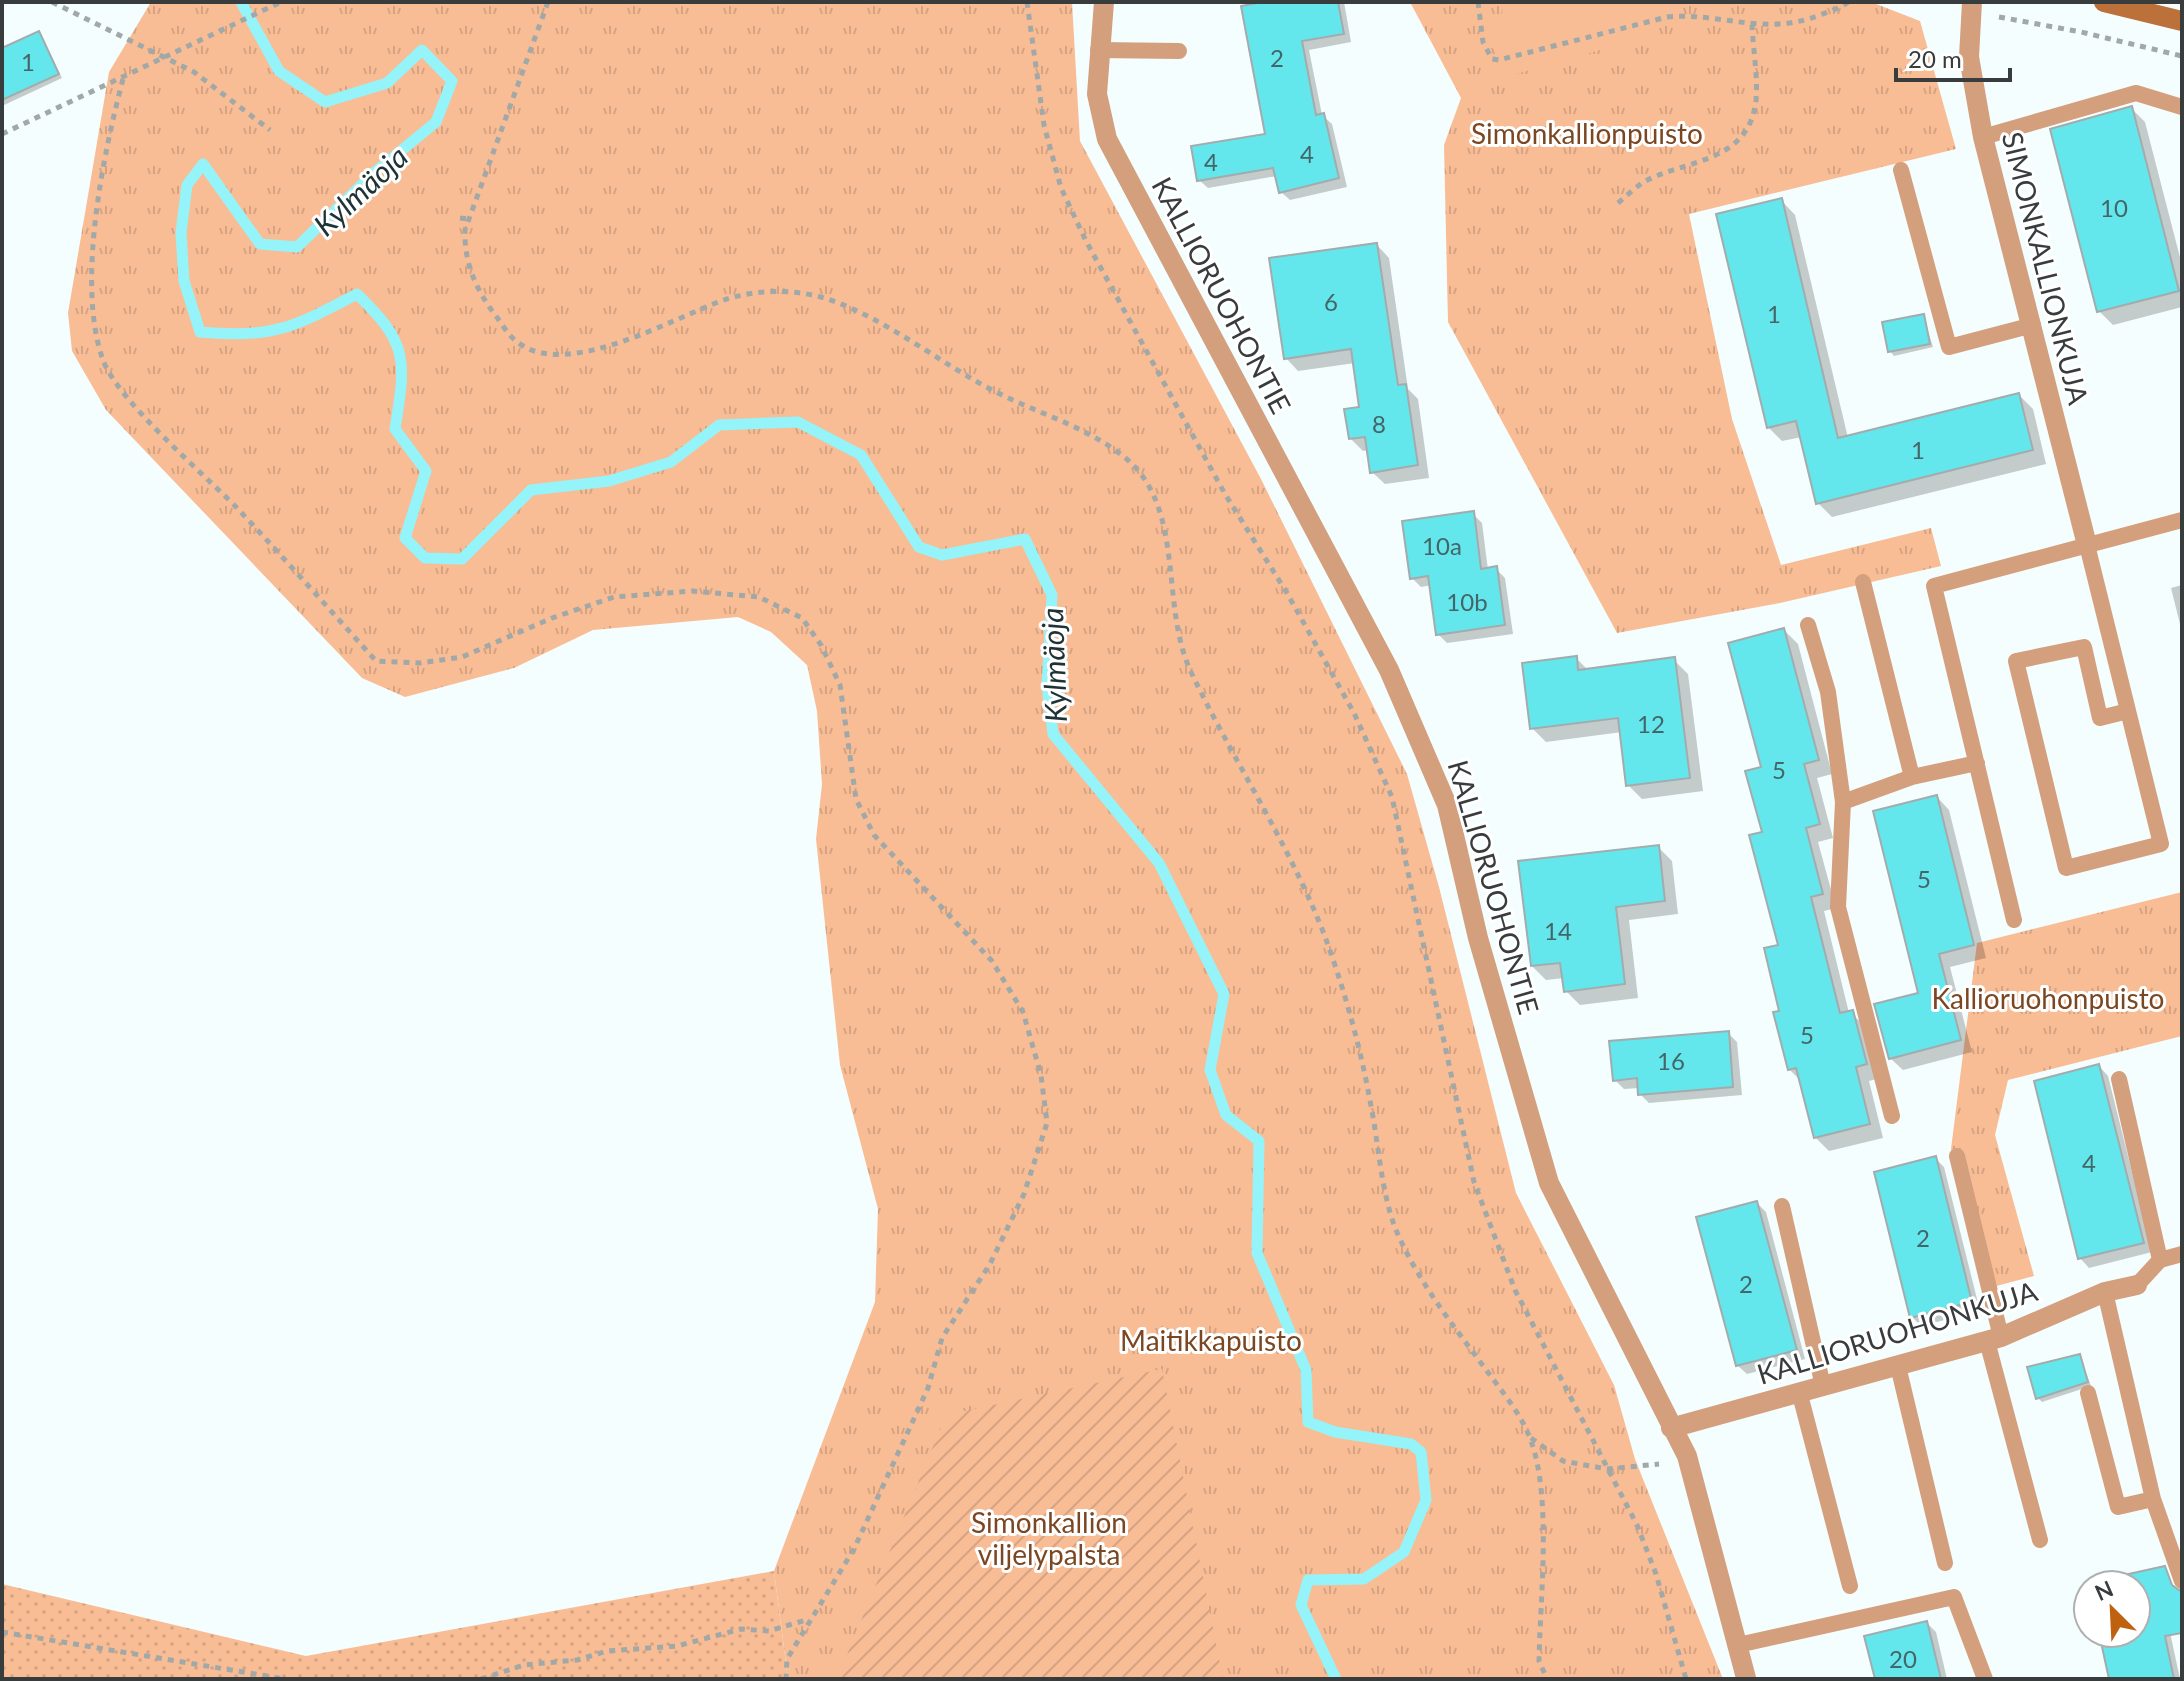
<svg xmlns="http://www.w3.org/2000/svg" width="2184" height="1681" viewBox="0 0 2184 1681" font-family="Lato,sans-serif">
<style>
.grass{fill:url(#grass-dots)}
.park{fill:url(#park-tufts)}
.garden{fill:url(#garden-furrows)}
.pitch{fill:#f9bd96}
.shadow{fill:#0003}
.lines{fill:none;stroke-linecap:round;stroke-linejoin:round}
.stream{stroke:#94f4f9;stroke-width:11}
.building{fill:#64e6ed;stroke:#a3acac;stroke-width:2}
.path{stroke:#a1a8a8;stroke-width:5;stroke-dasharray:6 6;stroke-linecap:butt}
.service{stroke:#d49f7d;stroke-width:16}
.minor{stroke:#d49f7d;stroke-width:20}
.secondary{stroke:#bc703a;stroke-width:20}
.labels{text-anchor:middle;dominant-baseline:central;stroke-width:6;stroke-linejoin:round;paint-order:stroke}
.number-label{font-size:24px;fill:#436668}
.park-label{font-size:28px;fill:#7a4722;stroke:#fff}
.street-label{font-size:28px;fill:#383c3c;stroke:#fff}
.water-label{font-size:30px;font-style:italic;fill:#1d3335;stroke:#fff}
</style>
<defs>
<pattern id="grass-dots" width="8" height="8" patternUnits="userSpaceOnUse" patternTransform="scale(2)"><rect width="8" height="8" fill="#f9bd96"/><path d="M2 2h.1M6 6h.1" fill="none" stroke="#d6a382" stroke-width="1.8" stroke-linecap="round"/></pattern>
<pattern id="park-tufts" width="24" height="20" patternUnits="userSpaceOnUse" patternTransform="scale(2)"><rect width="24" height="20" fill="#f9bd96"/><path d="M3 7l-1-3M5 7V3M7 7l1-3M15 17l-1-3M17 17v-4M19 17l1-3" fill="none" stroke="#d6a382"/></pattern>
<pattern id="garden-furrows" width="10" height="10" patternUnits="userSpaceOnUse" patternTransform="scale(2)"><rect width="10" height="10" fill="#f9bd96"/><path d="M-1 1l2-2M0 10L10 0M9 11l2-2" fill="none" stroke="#d6a382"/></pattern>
</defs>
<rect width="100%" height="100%" fill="#f4fefe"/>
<path class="grass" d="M 774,1571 L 788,1679 L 2,1679 L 2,1584 L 306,1656 Z"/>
<path class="park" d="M 151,2 L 1072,2 L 1080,141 L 1261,479 L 1407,774 L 1439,887 L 1516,1193 L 1614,1385 L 1635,1459 L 1723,1679 L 788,1679 L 774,1571 L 875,1302 L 878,1209 L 840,1065 L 816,839 L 822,784 L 817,711 L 807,665 L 771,632 L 738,617 L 593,630 L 514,668 L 405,697 L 362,678 L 106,410 L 72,351 L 68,313 L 109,72 Z
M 1410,2 L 1871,2 L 1920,21 L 1956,149 L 1689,214 L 1732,419 L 1781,565 L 1931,528 L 1941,566 L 1780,603 L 1617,633 L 1448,322 L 1444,145 L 1461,98 Z
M 2182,892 L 2182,1036 L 2008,1080 L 1995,1135 L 2034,1276 L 1985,1289 L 1951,1149 L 1977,943 Z"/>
<path class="garden" d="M 1162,1369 L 1223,1679 L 837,1679 L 946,1415 Z"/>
<path class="pitch" d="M 1504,2 L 1663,2 L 1656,34 L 1502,78 L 1496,47 Z"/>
<path class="shadow" d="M 1273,2 L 1344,2 L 1351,42 L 1309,50 L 1322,115 L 1332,124 L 1347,187 L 1290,200 L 1281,192 L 1277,176 L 1208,188 L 1199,180 L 1267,135 Z
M 39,33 L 62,78 L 2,106 L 2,50 Z
M 2131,108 L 2145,122 L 2182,265 L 2182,307 L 2113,325 L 2099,311 Z
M 1781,200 L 1795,215 L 1848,438 L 2019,395 L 2033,409 L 2046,464 L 1832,517 L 1818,503 L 1802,437 L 1782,441 L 1768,427 Z
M 1377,245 L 1389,258 L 1408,389 L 1418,399 L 1429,478 L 1385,484 L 1372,472 L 1369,450 L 1363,451 L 1350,438 L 1362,409 L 1355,363 L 1298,371 L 1286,358 Z
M 1923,316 L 1933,347 L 1894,356 L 1890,351 Z
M 1473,514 L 1482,523 L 1488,570 L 1496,569 L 1505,578 L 1513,634 L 1447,643 L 1438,634 L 1432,585 L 1421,587 L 1412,578 Z
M 2182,585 L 2182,632 L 2171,588 Z
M 1784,630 L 1798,644 L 1832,774 L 1817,778 L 1833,838 L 1818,842 L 1836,908 L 1824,911 L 1849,1013 L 1867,1026 L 1880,1078 L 1869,1081 L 1883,1138 L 1829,1151 L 1815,1137 L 1801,1081 L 1789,1069 L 1781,1012 L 1780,946 L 1764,833 L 1763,769 Z
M 1576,658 L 1589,671 L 1674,660 L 1688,674 L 1703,791 L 1642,799 L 1628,785 L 1622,732 L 1546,742 L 1532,728 Z
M 1937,797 L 1949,810 L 1986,958 L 1950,967 L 1972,1052 L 1903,1070 L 1890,1058 L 1920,994 Z
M 1658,847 L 1672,861 L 1678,914 L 1629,920 L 1638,998 L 1580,1005 L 1566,991 L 1564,978 L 1546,980 L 1532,966 Z
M 1728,1033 L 1737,1042 L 1742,1095 L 1649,1103 L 1640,1094 L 1639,1088 L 1624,1089 L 1615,1080 Z
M 2099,1066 L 2108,1076 L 2152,1252 L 2089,1268 L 2080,1258 Z
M 1935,1158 L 1944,1167 L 1980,1311 L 1921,1326 L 1912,1317 Z
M 1757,1203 L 1766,1212 L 1805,1359 L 1747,1374 L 1737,1365 Z
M 2080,1356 L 2091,1386 L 2042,1402 L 2038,1398 Z
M 2150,1571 L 2159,1581 L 2180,1679 L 2111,1679 L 2101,1633 L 2136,1633 L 2136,1585 L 2090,1585 Z
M 1927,1623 L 1936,1632 L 1947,1679 L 1877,1679 Z"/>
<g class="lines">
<path class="stream" d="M 241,2 L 279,71 L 325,102 L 387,83 L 422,50 L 452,81 L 436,122 L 375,172 L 297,247 L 260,244 L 203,164 L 187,185 L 181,233 L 184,281 L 200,332 C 273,339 294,327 357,294 C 409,344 406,360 395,429 L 426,471 L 405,538 L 425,558 L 462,559 L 531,490 L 609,481 L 671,462 L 719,425 L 798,422 L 861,455 L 919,547 L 942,555 L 1025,539 L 1052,595 L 1047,686 L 1053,734 L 1159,863 L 1224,994 L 1210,1070 L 1226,1115 L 1259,1141 L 1257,1253 L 1306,1370 L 1308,1422 L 1335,1432 L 1411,1444 L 1421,1452 L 1426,1500 L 1404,1552 L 1364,1579 L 1308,1580 L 1301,1605 L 1336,1679"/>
</g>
<path class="building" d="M 1263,2 L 1338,2 L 1344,34 L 1302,41 L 1316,115 L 1324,113 L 1339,178 L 1279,193 L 1273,168 L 1197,181 L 1191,146 L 1265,134 L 1241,6 Z
M 39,31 L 59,74 L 2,100 L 2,48 Z
M 2132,106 L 2179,291 L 2097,312 L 2050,129 Z
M 1782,198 L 1838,438 L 2019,393 L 2033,450 L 1816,504 L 1796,421 L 1767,428 L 1716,214 Z
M 1377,243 L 1398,385 L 1406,384 L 1418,465 L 1370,473 L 1365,437 L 1349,439 L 1344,409 L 1359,407 L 1351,349 L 1284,359 L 1269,258 Z
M 1924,314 L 1930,344 L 1888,352 L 1882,322 Z
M 1474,511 L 1481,569 L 1497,566 L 1505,625 L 1436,635 L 1428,576 L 1410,579 L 1402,521 Z
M 1784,628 L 1819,760 L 1804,764 L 1820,824 L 1806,828 L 1823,894 L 1811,897 L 1840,1013 L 1853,1010 L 1867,1064 L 1856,1067 L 1870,1124 L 1814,1138 L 1796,1068 L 1788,1070 L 1773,1012 L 1779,1011 L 1764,948 L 1778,945 L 1749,835 L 1762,832 L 1745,771 L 1761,767 L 1728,643 Z
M 1577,656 L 1578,670 L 1675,657 L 1690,778 L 1626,786 L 1618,718 L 1530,729 L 1522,663 Z
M 1937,795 L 1974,945 L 1939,954 L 1961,1040 L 1889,1059 L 1874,1004 L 1918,993 L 1873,811 Z
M 1659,845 L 1665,901 L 1616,907 L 1625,984 L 1564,992 L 1560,963 L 1531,966 L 1518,861 Z
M 1729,1031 L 1733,1087 L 1638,1095 L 1637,1078 L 1613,1081 L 1609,1041 Z
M 2099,1064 L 2144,1243 L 2078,1259 L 2034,1081 Z
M 1936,1156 L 1972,1302 L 1910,1318 L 1874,1172 Z
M 1757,1201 L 1797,1350 L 1736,1366 L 1696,1217 Z
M 2080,1354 L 2088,1382 L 2036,1399 L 2027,1367 Z
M 2165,1566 L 2172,1585 L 2182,1592 L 2182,1633 L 2165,1636 L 2174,1679 L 2109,1679 L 2099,1633 L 2136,1633 L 2136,1585 L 2088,1583 Z
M 1927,1621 L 1941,1679 L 1875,1679 L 1864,1636 Z"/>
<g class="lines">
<path class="path" d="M 52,2 L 194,72 L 270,130
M 548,2 L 465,230 C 464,263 476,290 496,316 C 502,324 508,335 516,341 C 565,382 672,318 724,300 C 753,290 786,289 817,296 C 881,313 942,366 1002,395 C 1043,415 1086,427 1123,456 C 1187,506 1159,605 1191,672 C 1233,760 1288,842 1324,934 C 1344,988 1361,1049 1371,1106 C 1379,1146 1381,1192 1396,1230 C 1418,1282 1453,1325 1487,1371 C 1503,1393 1522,1415 1531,1441 C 1552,1499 1540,1598 1539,1661 L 1547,1679
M 1027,2 L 1044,125 L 1061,188 L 1086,241 L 1225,494 L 1287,593 L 1354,713 L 1392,797 L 1474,1182 L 1515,1290 L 1637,1525 L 1656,1574 L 1686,1679
M 1478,2 L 1483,42 L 1492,59 L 1499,60 L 1667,17 C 1722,12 1763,37 1820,15 C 1830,11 1841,8 1848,2
M 1999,17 L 2081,32 L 2182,56
M 123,79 C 103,155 76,285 103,360 C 117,400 205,475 237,508 C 284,558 330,610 376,661 L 420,663 L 462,657 L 552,618 L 614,597 L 692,591 L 759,597 L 802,618 L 821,645 L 840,685 L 856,799 L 874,835 L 992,961 L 1023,1012 L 1041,1075 L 1047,1123 L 1024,1194 L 990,1264 L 942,1338 L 928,1388 L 854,1549 L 787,1659 L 786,1679
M 2,134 L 281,2
M 1618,203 C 1626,196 1634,189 1642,183 C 1683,159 1749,165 1756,100 C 1758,76 1753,49 1752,25
M 460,218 L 468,219
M 1531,1438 L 1563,1461 L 1607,1469 L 1659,1464
M 2,1632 L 285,1679
M 481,1679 L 524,1665 L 577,1660 L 607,1651 L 677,1646 L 741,1629 L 769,1631 L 806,1620"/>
<path class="service" d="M 1098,50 L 1179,51
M 1983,137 L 2136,93 L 2182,107
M 1901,170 L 1949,347 L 2033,325
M 2087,545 L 2161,844 L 2066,868 L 2016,661 L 2084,647 L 2100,718 L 2128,711
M 1863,582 L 1912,777 L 1977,763
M 1808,625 L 1828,692 L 1843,802 L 1838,907 L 1892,1116
M 1843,802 L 1912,777
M 2014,920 L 1934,586 L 2182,520
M 2119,1079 L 2160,1260
M 1957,1156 L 2001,1337
M 1782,1206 L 1823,1386
M 2137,1285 L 2160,1260 L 2182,1254
M 1987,1341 L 2040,1540
M 1898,1366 L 1945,1563
M 1799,1391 L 1850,1586
M 2088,1393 L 2118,1507 L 2153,1499 L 2105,1292
M 2153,1499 L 2182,1581
M 1738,1645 L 1954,1597 L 1985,1679"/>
<path class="minor" d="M 1104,2 L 1097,94 L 1107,139 L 1389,670 L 1447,805 L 1478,938 L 1549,1183 L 1687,1456 L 1746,1678
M 1972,2 L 1969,57 L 1983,137 L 2087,545
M 1671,1428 L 2001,1337 L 2105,1292 L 2137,1285"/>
<path class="secondary" d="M 2104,2 L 2182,21"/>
</g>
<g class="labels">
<g class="number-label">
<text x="1277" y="57">2</text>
<text x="28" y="61">1</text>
<text x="1307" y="153">4</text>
<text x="1211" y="161">4</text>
<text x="2114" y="207">10</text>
<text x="1331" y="301">6</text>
<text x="1774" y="313">1</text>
<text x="1379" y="423">8</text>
<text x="1918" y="449">1</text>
<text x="1442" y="545">10a</text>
<text x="1467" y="601">10b</text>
<text x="1651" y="723">12</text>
<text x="1779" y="769">5</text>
<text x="1924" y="878">5</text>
<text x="1558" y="930">14</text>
<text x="1807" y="1034">5</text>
<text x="1671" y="1060">16</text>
<text x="2089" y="1162">4</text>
<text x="1923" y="1237">2</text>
<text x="1746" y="1283">2</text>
<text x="1903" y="1658">20</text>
</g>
<g class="park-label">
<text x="1587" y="133">Simonkallionpuisto</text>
<text x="2048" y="998">Kallioruohonpuisto</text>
<text x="1211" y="1340">Maitikkapuisto</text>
<text x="1049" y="1522">Simonkallion<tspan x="1049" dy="32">viljelypalsta</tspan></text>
</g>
<g class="street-label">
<text transform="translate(2046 268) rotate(76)">SIMONKALLIONKUJA</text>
<text transform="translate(1222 295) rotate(62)">KALLIORUOHONTIE</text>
<text transform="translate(1494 887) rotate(74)">KALLIORUOHONTIE</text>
<text transform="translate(1897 1332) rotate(-17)">KALLIORUOHONKUJA</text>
</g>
<g class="water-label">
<text transform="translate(360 190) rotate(-43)">Kylmäoja</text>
<text transform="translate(1053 665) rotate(-92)">Kylmäoja</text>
</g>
</g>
<rect width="2184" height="1681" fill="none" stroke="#383c3c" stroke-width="8"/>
<g transform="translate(2112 1609) rotate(336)"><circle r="38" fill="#ffffff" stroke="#afb1b1" stroke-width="2"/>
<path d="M0-6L14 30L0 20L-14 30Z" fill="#be6210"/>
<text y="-12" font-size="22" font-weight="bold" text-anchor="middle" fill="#383c3c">N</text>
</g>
<path d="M1896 68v12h114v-12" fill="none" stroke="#383c3c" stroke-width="4"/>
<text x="1908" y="68" font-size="24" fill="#383c3c" stroke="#ffffff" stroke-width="6" paint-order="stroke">20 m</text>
</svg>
